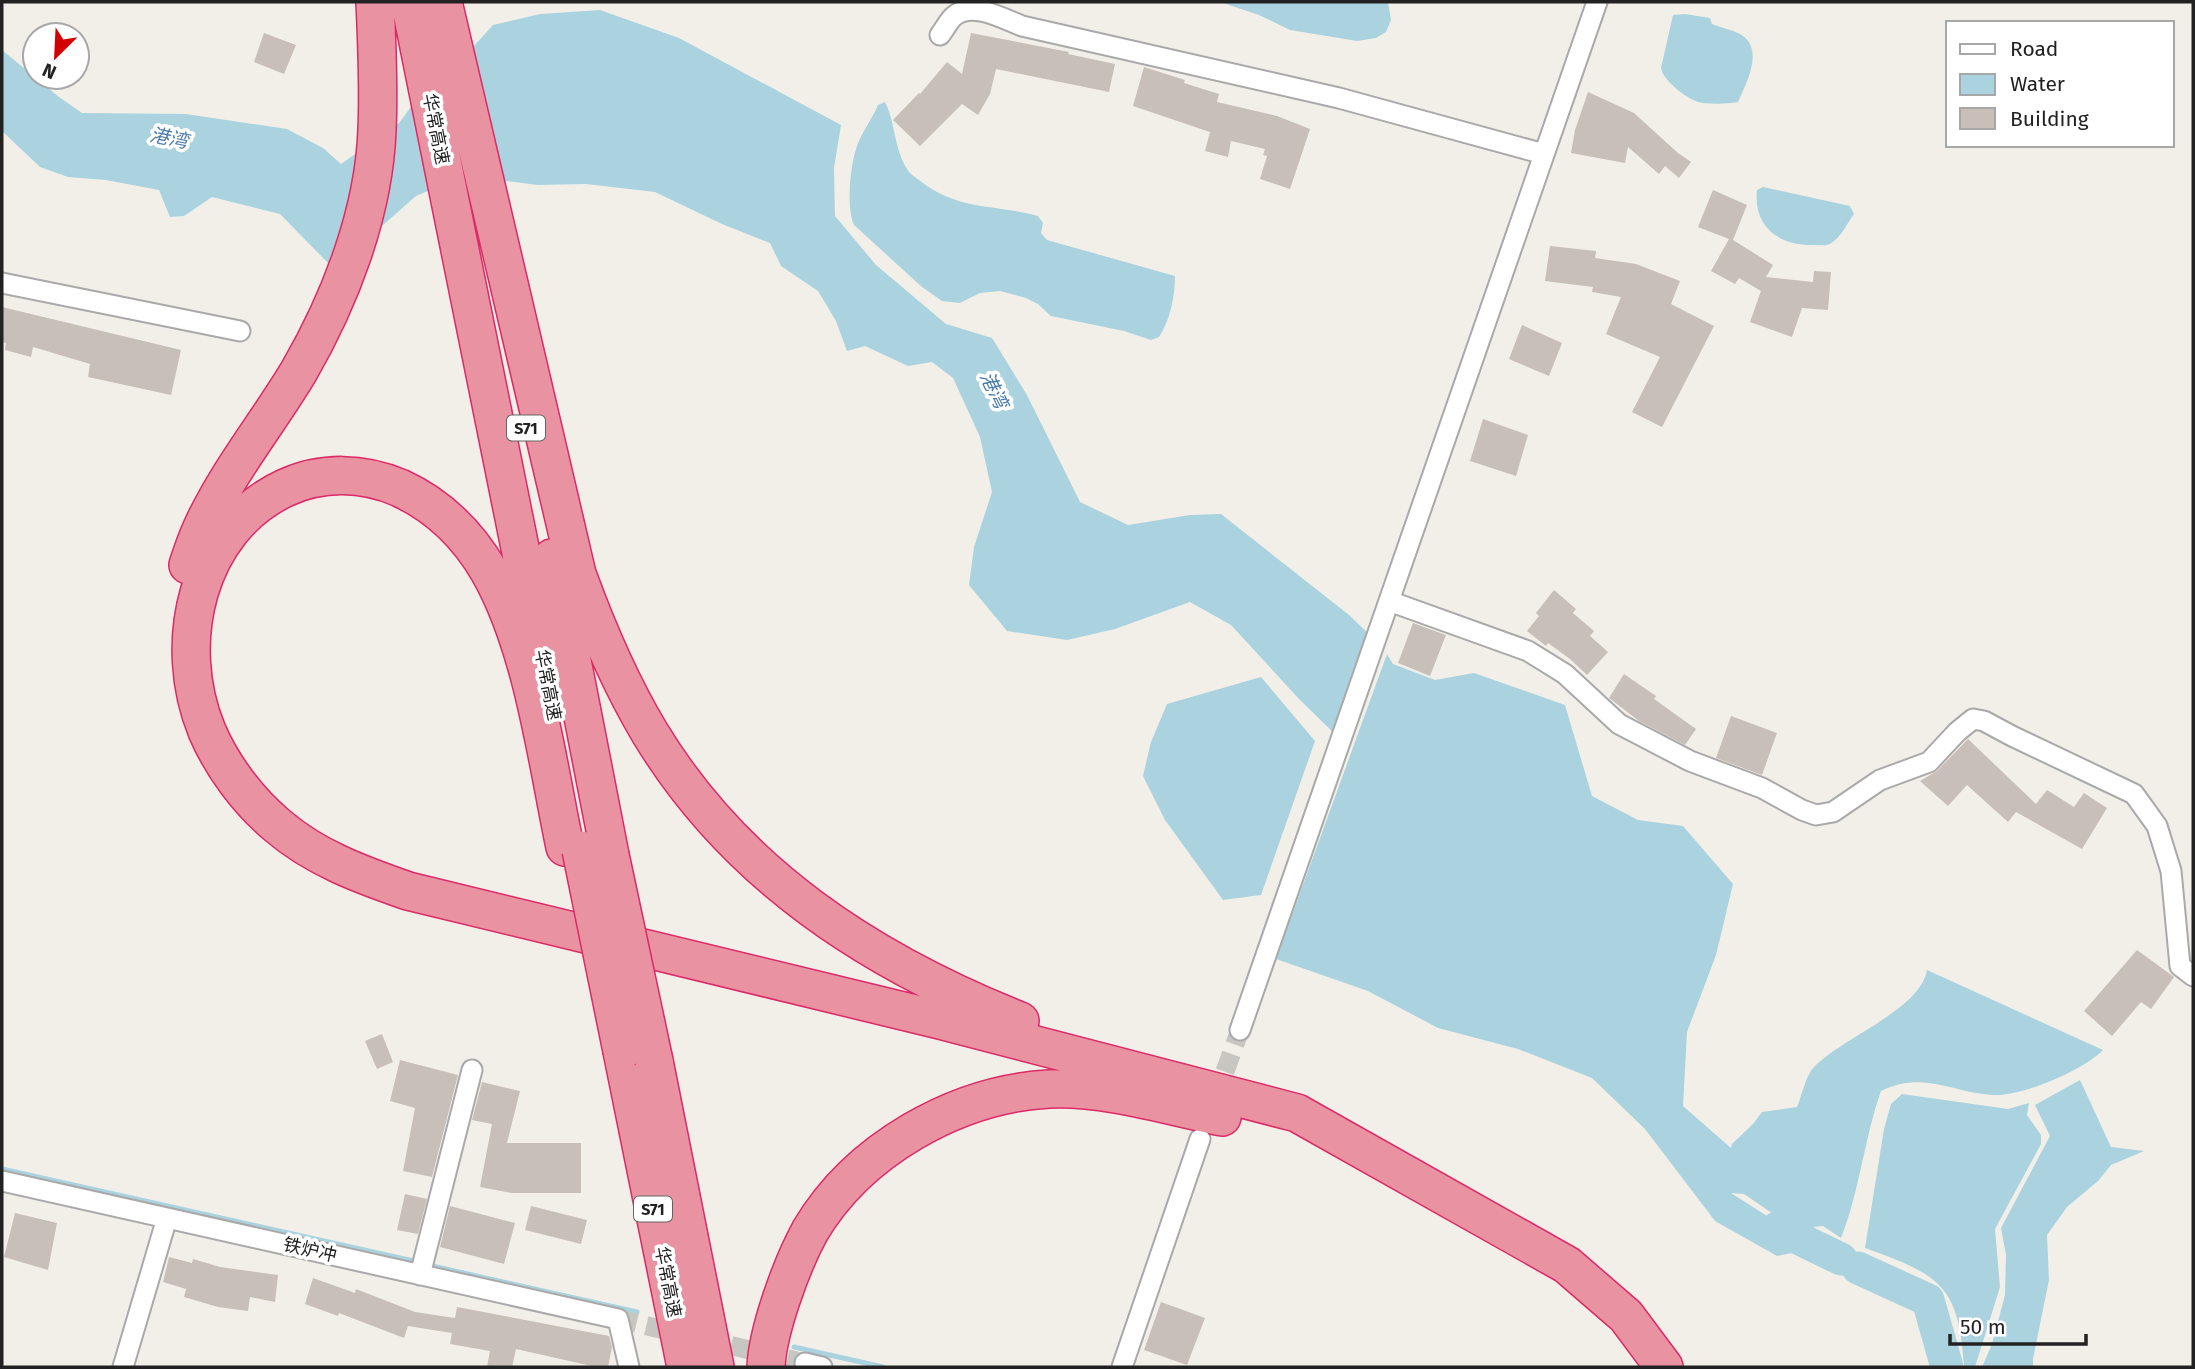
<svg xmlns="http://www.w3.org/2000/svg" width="2195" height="1369" viewBox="0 0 2195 1369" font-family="'Fira Sans','Noto Sans SC',sans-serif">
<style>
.water{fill:#aad3df}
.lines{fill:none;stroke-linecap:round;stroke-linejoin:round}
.stream{stroke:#aad3df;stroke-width:5}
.river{stroke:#aad3df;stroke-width:33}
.building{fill:#c7bfb8}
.minor-tunnel{stroke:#c8c6c1;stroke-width:19;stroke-dasharray:19 10;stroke-linecap:butt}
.minor-casing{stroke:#a9a9a9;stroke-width:23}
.motorway-casing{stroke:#dc2a67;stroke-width:40}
.minor{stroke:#fff;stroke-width:19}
.motorway{stroke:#e892a2;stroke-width:37}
.motorway-bridge-casing{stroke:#dc2a67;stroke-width:40;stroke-linecap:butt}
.motorway-bridge{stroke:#e892a2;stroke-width:37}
.labels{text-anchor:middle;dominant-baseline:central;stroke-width:7;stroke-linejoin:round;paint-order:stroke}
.shield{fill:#fff;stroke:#646464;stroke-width:2}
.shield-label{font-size:16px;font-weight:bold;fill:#222}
.street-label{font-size:18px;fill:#222;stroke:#fff}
.water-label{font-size:19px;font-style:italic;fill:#4a7aab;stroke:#fff}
</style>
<rect width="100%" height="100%" fill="#f2efe9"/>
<path class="water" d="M 1220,2 L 1388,2 L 1391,20 L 1386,32 L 1376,38 L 1357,41 L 1290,30 L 1259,15 Z
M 600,10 L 679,38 L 841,125 L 834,168 L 835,216 L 876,265 L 946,324 L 992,338 L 1027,395 L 1080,502 L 1128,525 L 1190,515 L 1221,514 L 1349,615 L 1373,638 L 1339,738 L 1299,699 L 1231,625 L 1190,602 L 1115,629 L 1067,640 L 1007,631 L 969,585 L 974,547 L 992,492 L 980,437 L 953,378 L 932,362 L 908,366 L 865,346 L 847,351 L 836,321 L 818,291 L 781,266 L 770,243 L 722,224 L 655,192 L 586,184 L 538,185 L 506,181 L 456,179 L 416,196 L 375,232 L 328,263 L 280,214 L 212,197 L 184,216 L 170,217 L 159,190 L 106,180 L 68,177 L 40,167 L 2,131 L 2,50 L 59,97 L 82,113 L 186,114 L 287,129 L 323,148 L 341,164 L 399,123 L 428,84 L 455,67 L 493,25 L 540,14 Z
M 1685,14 L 1710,18 L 1712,24 C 1721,28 1730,29 1738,33 C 1766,46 1747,82 1738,102 C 1727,104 1715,104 1703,103 C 1690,102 1663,81 1661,68 L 1673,15 Z
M 885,102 C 895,121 894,148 907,169 C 910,174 915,177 919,180 C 957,211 995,204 1038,216 L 1043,223 L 1041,233 L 1047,240 L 1175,276 C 1175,296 1170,321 1159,337 L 1151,340 L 1124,331 L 1051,316 L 1038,304 L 1026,298 L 1000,291 L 980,293 L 960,303 L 942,301 L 922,287 L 854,225 C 846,207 850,165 857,146 C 862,132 872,119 878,105 Z
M 1763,187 L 1850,206 L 1854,214 C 1847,223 1841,238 1830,244 C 1825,246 1819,245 1814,245 C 1779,246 1753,227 1757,190 Z
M 1387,654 L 1393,664 L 1435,680 L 1474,673 L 1565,705 L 1592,796 L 1638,820 L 1683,826 L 1733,884 L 1716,955 L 1687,1032 L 1683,1106 L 1731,1148 L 1732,1144 L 1753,1124 L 1762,1112 L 1797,1107 C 1802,1095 1805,1077 1814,1067 C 1843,1037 1920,1010 1927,970 L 2103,1050 C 2084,1070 2021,1097 1993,1095 C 1953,1093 1923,1070 1881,1091 C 1864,1139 1860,1190 1841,1238 L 1823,1226 L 1803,1228 L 1788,1224 L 1744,1194 L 1731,1193 L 1817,1248 L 1777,1256 L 1715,1221 L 1645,1129 L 1592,1078 L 1518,1049 L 1438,1028 L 1368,991 L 1276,959 Z
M 1261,677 L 1315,741 L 1261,895 L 1223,900 L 1165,820 L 1143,776 L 1151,742 L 1167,704 Z
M 2080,1080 L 2111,1147 L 2144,1151 L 2111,1165 L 2098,1181 L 2067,1207 L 2047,1235 L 2049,1280 L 2033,1359 L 2033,1367 L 1982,1367 L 1992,1344 L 2005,1295 L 2006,1255 L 2001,1228 L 2050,1136 L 2035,1105 Z
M 1902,1094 L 2008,1109 L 2029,1103 L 2027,1115 L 2041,1135 L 2041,1144 L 1995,1229 L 2000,1287 L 1975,1367 L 1964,1367 C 1959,1284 1939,1275 1865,1248 L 1884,1129 L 1891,1104 Z"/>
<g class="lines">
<path class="stream" d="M 2,1169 L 418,1262
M 428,1265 L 637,1312
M 794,1347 L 883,1367"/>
<path class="river" d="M 1777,1228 L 1841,1259
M 1858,1268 L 1928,1300 L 1947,1367"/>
</g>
<path class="building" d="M 264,33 L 296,45 L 284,74 L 254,62 Z
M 971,33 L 1069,52 L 1068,54 L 1115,64 L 1109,92 L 996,69 L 990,94 L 978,115 L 962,104 L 920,146 L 893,120 L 919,93 L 920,94 L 947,62 L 962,74 Z
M 1144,67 L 1185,80 L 1184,83 L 1219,94 L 1217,102 L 1277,116 L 1310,129 L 1290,189 L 1260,179 L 1267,156 L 1263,155 L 1265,149 L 1231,141 L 1228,157 L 1205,151 L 1210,132 L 1133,106 Z
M 1588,92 L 1634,113 L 1678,153 L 1691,162 L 1679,178 L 1665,166 L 1659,174 L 1628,147 L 1625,163 L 1571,153 L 1575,130 Z
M 1713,190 L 1747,205 L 1733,240 L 1773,265 L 1766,277 L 1813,282 L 1814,271 L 1831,272 L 1828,310 L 1802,308 L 1792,337 L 1750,322 L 1761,291 L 1739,278 L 1735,284 L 1711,271 L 1729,239 L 1698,227 Z
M 1550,246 L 1596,251 L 1595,258 L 1636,264 L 1680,281 L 1671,304 L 1714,326 L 1662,427 L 1632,412 L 1660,357 L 1606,334 L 1621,297 L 1592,292 L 1593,287 L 1545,281 Z
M 2,307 L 181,350 L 171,395 L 88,377 L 90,364 L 33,347 L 31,357 L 5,350 L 6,343 L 2,342 Z
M 1522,325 L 1562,343 L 1549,376 L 1509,359 Z
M 1483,419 L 1528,435 L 1516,476 L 1470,461 Z
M 1554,590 L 1576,609 L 1573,613 L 1594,631 L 1590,636 L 1608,652 L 1587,675 L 1570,659 L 1548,643 L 1546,646 L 1527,631 L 1539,616 L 1536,613 Z
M 1413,623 L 1446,635 L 1430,676 L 1398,663 Z
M 1624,674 L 1656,696 L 1654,699 L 1696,729 L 1685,745 L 1639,721 L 1609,698 Z
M 1731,716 L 1777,733 L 1762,775 L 1716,758 Z
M 1968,739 L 2036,804 L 2047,790 L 2074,807 L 2084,793 L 2107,808 L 2082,849 L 2016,812 L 2008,822 L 1967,785 L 1948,806 L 1920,781 L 1937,771 Z
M 2137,950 L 2174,977 L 2151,1009 L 2141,1002 L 2112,1036 L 2084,1011 Z
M 382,1034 L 393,1062 L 377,1069 L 365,1041 Z
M 400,1060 L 458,1075 L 432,1177 L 403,1171 L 415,1108 L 390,1101 Z
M 482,1082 L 520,1091 L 507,1143 L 581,1143 L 581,1193 L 512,1193 L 480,1187 L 492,1124 L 472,1120 Z
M 405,1194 L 427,1199 L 418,1234 L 397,1230 Z
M 450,1206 L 515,1223 L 504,1264 L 440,1247 Z
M 531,1206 L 587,1220 L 581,1244 L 525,1230 Z
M 15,1213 L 57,1223 L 48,1270 L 4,1257 Z
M 169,1257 L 192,1263 L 193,1259 L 220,1267 L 278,1275 L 275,1302 L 250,1297 L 248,1311 L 218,1307 L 184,1297 L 186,1289 L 163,1282 Z
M 313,1278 L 355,1293 L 356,1289 L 415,1312 L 455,1318 L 457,1307 L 609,1336 L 612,1347 L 608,1367 L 596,1367 L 516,1349 L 512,1367 L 487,1367 L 490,1351 L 450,1344 L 452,1333 L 408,1326 L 404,1338 L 339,1313 L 338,1316 L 305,1304 Z
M 1161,1302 L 1205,1318 L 1187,1365 L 1144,1350 Z"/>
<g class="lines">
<path class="minor-tunnel" d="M 1215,1099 L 1240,1030
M 618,1319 L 805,1363"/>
<defs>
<path id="minor" d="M 940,35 C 944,30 948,22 953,17 C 971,0 1004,19 1022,26 L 1339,98 L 1544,154
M 2,283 L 240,331
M 1389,601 L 1528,651 L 1565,674 L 1619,724 L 1690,761 L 1762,788 L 1802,810 L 1816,815 L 1833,812 L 1880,780 L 1929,762 L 1957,732 L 1973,719 L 1984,721 L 2012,736 L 2134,794 L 2157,826 L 2171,871 L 2180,966 L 2193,976
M 1240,1030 L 1597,2
M 2,1181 L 618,1319 L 629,1367
M 420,1275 L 472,1070
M 805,1363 L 822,1367
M 123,1367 L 167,1218
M 1122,1367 L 1200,1139"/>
<path id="motorway" d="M 410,2 L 539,642
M 443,2 L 577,574 C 597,629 620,683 650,733 C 736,875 870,961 1020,1021
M 552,558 L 610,855
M 188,565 C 192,553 196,541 201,530 C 226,474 268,423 299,371 C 340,300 374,213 377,130 C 379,87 377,44 375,2
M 565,847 C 547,761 533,648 489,571 C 468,535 439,506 400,488 C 363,472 322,471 285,488 C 196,530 171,644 207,731 C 222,766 248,801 278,826 C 315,858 362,875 408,891 L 940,1020 L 1297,1113 L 1567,1265 L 1626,1316 L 1664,1367
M 622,1051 L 686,1367
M 654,1061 L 715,1367
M 766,1367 C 767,1345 774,1321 781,1300 C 789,1276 798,1253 810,1231 C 858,1150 956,1094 1049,1089 C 1103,1086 1169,1106 1222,1117"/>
</defs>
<use href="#minor" class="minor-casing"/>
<use href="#motorway" class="motorway-casing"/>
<use href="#minor" class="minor"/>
<use href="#motorway" class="motorway"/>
<defs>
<path id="motorway-bridge" d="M 581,850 L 622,1051
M 610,855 L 654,1061"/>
</defs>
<use href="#motorway-bridge" class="motorway-bridge-casing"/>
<use href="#motorway-bridge" class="motorway-bridge"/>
</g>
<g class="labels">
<g class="shield">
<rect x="507" y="415.5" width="38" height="25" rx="5"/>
<rect x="634" y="1196.5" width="38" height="25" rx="5"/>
</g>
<g class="shield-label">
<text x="526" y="428">S71</text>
<text x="653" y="1209">S71</text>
</g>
<g class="street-label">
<text transform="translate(436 129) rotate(79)">华常高速</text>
<text transform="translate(548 685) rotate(79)">华常高速</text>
<text transform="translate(310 1250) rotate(13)">铁炉冲</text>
<text transform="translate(668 1282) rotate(79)">华常高速</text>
</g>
<g class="water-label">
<text transform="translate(169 138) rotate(11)">港湾</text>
<text transform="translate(994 390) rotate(64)">港湾</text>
</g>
</g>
<rect width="2195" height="1369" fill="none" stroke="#222222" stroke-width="7"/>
<rect x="1946" y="21" width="228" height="126" fill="#ffffff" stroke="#a7a7a7" stroke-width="2"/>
<rect x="1960" y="44" width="35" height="10" fill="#ffffff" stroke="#a7a7a7" stroke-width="2"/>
<text x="2010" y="56" font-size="21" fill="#222222">Road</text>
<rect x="1960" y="74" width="35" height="21" fill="#aad3df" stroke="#a7a7a7" stroke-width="2"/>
<text x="2010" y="91" font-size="21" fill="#222222">Water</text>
<rect x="1960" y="108" width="35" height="21" fill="#c7bfb8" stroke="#a7a7a7" stroke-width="2"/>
<text x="2010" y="126" font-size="21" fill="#222222">Building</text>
<g transform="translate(56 56) rotate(204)"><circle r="33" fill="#ffffff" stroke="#a7a7a7" stroke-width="2"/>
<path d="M0-5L12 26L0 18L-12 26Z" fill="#d40000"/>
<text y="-10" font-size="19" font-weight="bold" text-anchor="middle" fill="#222222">N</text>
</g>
<path d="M1950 1334v10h136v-10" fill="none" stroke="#222222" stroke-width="3.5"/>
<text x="1960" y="1334" font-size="21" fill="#222222" stroke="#ffffff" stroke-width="5" paint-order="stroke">50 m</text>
</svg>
